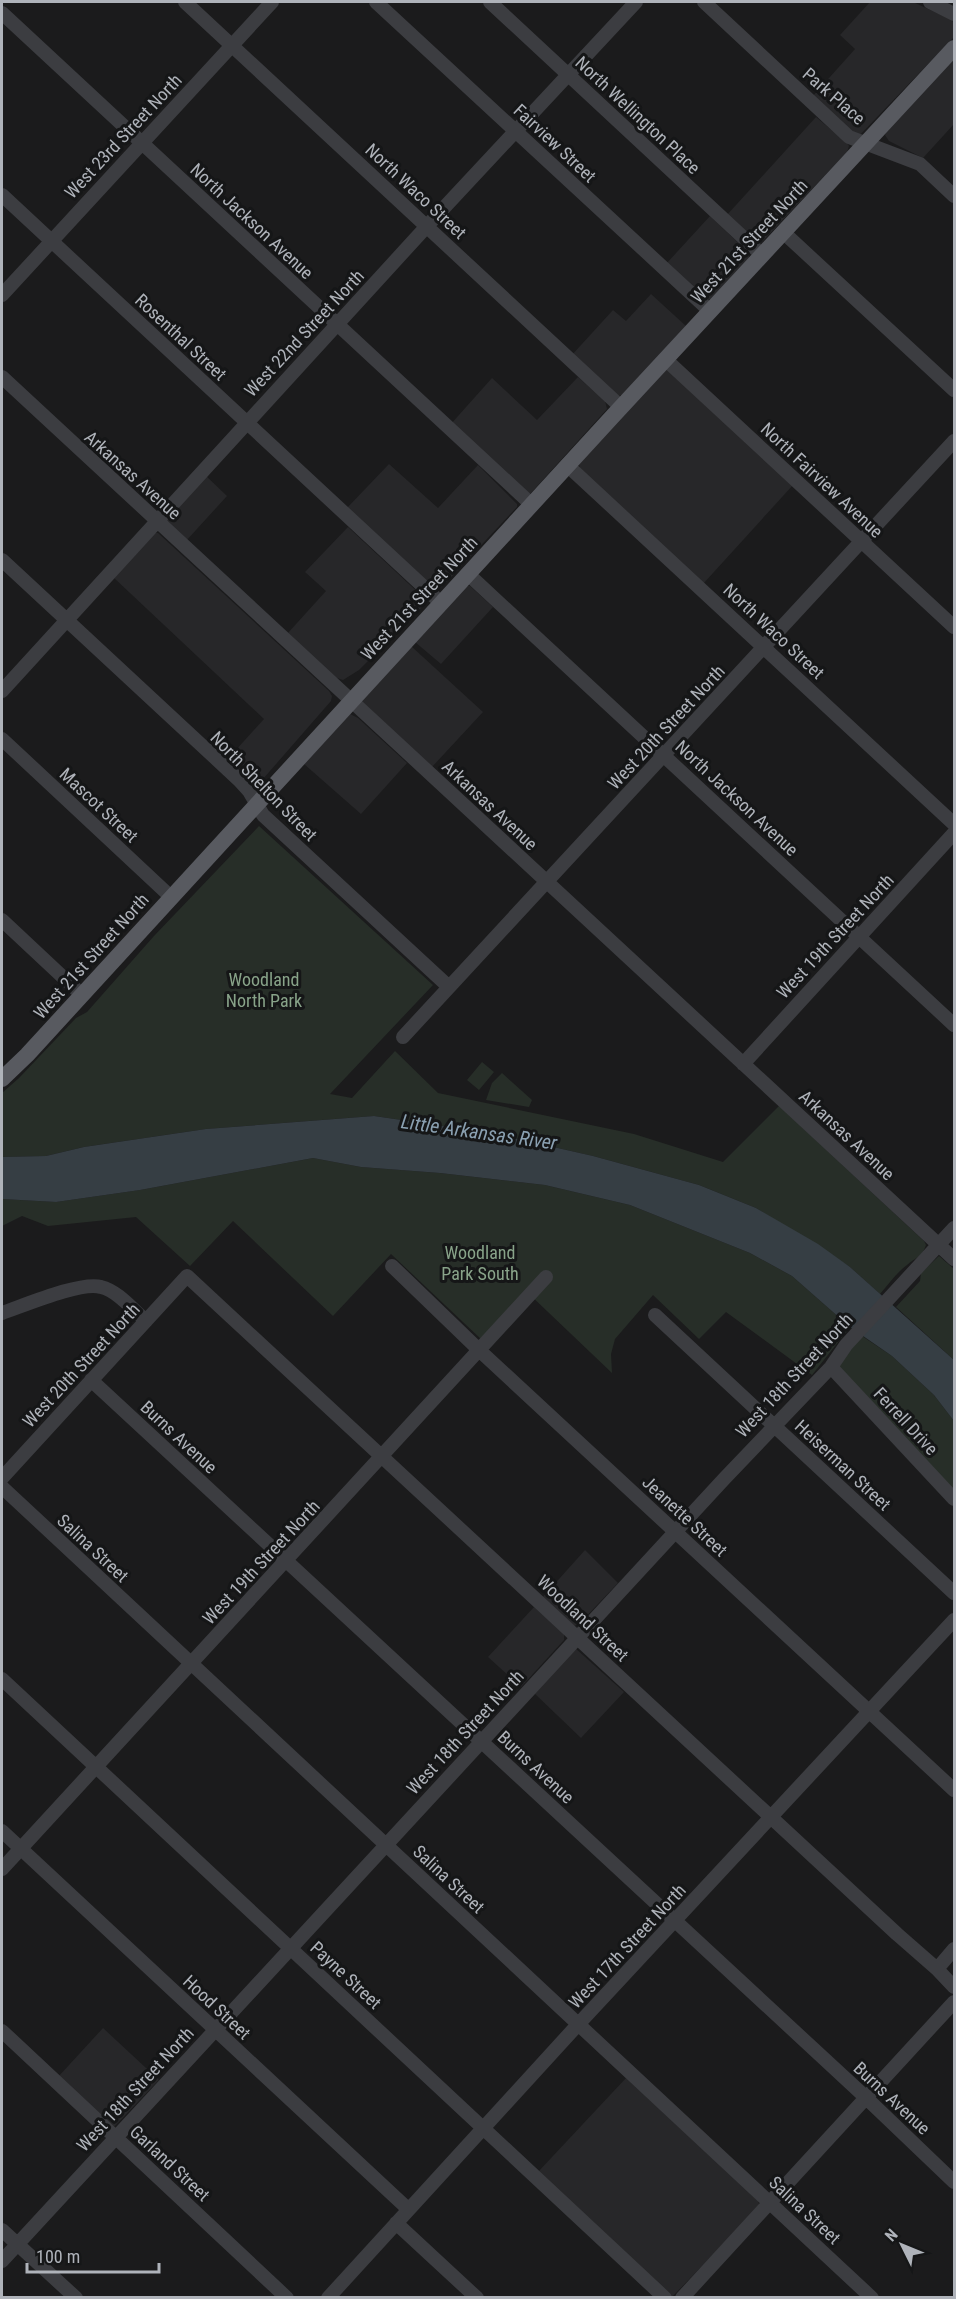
<svg xmlns="http://www.w3.org/2000/svg" width="956" height="2299" viewBox="0 0 956 2299" font-family="'Roboto Condensed',sans-serif">
<style>
.built{fill:#272729}
.green{fill:#272e28}
.water{fill:#363e44}
.lines{fill:none;stroke-linecap:round;stroke-linejoin:round}
.minor{stroke:#3c3d41;stroke-width:14}
.major{stroke:#585a60;stroke-width:16}
.labels{text-anchor:middle;dominant-baseline:central;stroke-width:6;stroke-linejoin:round;paint-order:stroke}
.street-label{font-size:18px;fill:#afb3ba;stroke:#151617}
.park-label{font-size:18px;fill:#88a389;stroke:#151617}
.water-label{font-size:20px;font-style:italic;fill:#8aa0b1;stroke:#151617}
</style>
<rect width="100%" height="100%" fill="#1b1b1c"/>
<path class="built" d="M 870,2 L 913,2 L 952,20 L 954,24 L 954,37 L 858,137 L 812,97 L 855,49 L 840,35 Z
M 954,58 L 954,124 L 923,158 L 889,141 L 885,135 L 887,130 Z
M 816,117 L 847,143 L 849,146 L 847,152 L 760,244 L 726,216 Z
M 710,216 L 749,253 L 749,258 L 711,299 L 707,300 L 666,264 Z
M 651,294 L 686,326 L 624,394 L 619,396 L 571,356 L 613,310 L 626,321 Z
M 666,369 L 793,485 L 703,584 L 581,471 L 579,465 L 582,459 Z
M 578,377 L 605,401 L 607,409 L 531,493 L 527,495 L 450,425 L 492,378 L 537,420 Z
M 389,464 L 438,508 L 478,465 L 517,504 L 517,507 L 438,591 L 435,591 L 346,509 Z
M 204,474 L 227,496 L 186,541 L 166,523 L 167,515 Z
M 348,527 L 425,599 L 425,604 L 359,670 L 343,680 L 334,677 L 287,634 L 326,591 L 305,572 Z
M 155,533 L 158,533 L 329,691 L 332,696 L 331,701 L 263,779 L 255,785 L 251,784 L 225,762 L 264,719 L 113,577 Z
M 466,586 L 470,586 L 493,607 L 441,664 L 415,642 Z
M 411,646 L 483,712 L 432,767 L 362,702 L 363,699 Z
M 350,714 L 358,718 L 407,763 L 361,814 L 304,764 Z
M 585,1550 L 618,1583 L 579,1624 L 574,1626 L 542,1598 Z
M 534,1607 L 564,1634 L 564,1640 L 521,1687 L 488,1657 Z
M 575,1648 L 624,1692 L 581,1738 L 533,1692 Z
M 103,2028 L 159,2080 L 114,2127 L 58,2077 Z
M 626,2078 L 758,2200 L 759,2204 L 759,2207 L 673,2296 L 670,2296 L 538,2172 Z"/>
<path class="green" d="M 259,826 L 433,985 L 330,1094 L 352,1098 L 395,1051 L 438,1093 L 634,1134 L 723,1162 L 779,1106 L 924,1241 L 926,1245 C 922,1257 915,1258 907,1265 C 897,1272 888,1285 880,1294 L 850,1267 L 756,1208 L 699,1185 L 593,1156 L 491,1133 L 374,1116 L 206,1129 L 84,1147 L 46,1156 L 2,1157 L 2,1093 L 19,1078 L 76,1018 L 87,1012 L 154,936 Z
M 482,1062 L 494,1072 L 479,1090 L 467,1080 Z
M 502,1073 L 532,1100 L 529,1107 L 486,1100 L 492,1083 Z
M 313,1158 L 361,1167 L 440,1173 L 545,1185 L 630,1205 L 750,1253 L 792,1276 L 850,1327 L 812,1375 L 726,1312 L 699,1339 L 653,1295 L 615,1339 L 611,1354 L 612,1373 L 527,1292 L 482,1340 L 391,1254 L 333,1316 L 233,1221 L 190,1266 L 136,1217 L 48,1226 L 22,1216 L 2,1226 L 2,1199 L 56,1202 L 140,1190 Z
M 939,1256 L 954,1269 L 954,1360 L 896,1307 L 920,1281 L 921,1273 Z
M 862,1336 L 892,1356 L 934,1395 L 954,1421 L 954,1491 L 837,1366 Z"/>
<path class="water" d="M 374,1116 L 491,1133 L 593,1156 L 699,1185 L 756,1208 L 818,1244 L 850,1267 L 954,1360 L 954,1421 L 934,1395 L 892,1356 L 850,1327 L 792,1276 L 750,1253 L 630,1205 L 545,1185 L 440,1173 L 361,1167 L 313,1158 L 140,1190 L 56,1202 L 2,1199 L 2,1157 L 46,1156 L 84,1147 L 206,1129 Z"/>
<g class="lines">
<path class="minor" d="M 185,2 L 621,407
M 376,2 L 710,311
M 490,2 L 762,255
M 704,2 L 849,137 L 920,164 L 954,196
M 930,2 L 954,14
M 2,13 L 531,504
M 2,195 L 441,603
M 783,232 L 954,390
M 2,295 L 272,2
M 665,359 L 954,627
M 2,377 L 954,1259
M 567,465 L 954,824
M 2,560 L 239,780 L 249,791 L 263,815 L 449,987
M 468,574 L 954,1025
M 2,691 L 427,226 L 636,2
M 2,739 L 171,897
M 2,920 L 82,995
M 403,1037 L 954,441
M 743,1064 L 954,833
M 392,1266 L 479,1350 L 954,1790
M 2,1313 C 23,1306 81,1281 101,1287 C 118,1291 133,1310 146,1321
M 655,1315 L 954,1593
M 831,1367 L 954,1499
M 91,1380 L 860,2092 L 954,2182
M 2,1478 L 187,1276 L 897,1934 L 937,1969 L 954,1987
M 2,1487 L 872,2298
M 2,1679 L 665,2298
M 2,1831 L 408,2209
M 2,1869 L 546,1277
M 937,1969 L 954,1949
M 2,2031 L 287,2298
M 396,2223 L 477,2298
M 2,2230 L 76,2298
M 2,2261 L 724,1479 L 831,1367 L 846,1345 L 954,1228
M 328,2298 L 572,2031 L 954,1620
M 682,2298 L 954,2002"/>
<path class="major" d="M 2,1079 L 27,1055 L 612,417 L 954,48"/>
</g>
<g class="labels">
<g class="street-label">
<text transform="translate(834 96) rotate(41)">Park Place</text>
<text transform="translate(638 115) rotate(43)">North Wellington Place</text>
<text transform="translate(123 136) rotate(-47)">West 23rd Street North</text>
<text transform="translate(555 143) rotate(43)">Fairview Street</text>
<text transform="translate(416 191) rotate(43)">North Waco Street</text>
<text transform="translate(252 221) rotate(43)">North Jackson Avenue</text>
<text transform="translate(749 241) rotate(-47)">West 21st Street North</text>
<text transform="translate(304 333) rotate(-47)">West 22nd Street North</text>
<text transform="translate(181 337) rotate(43)">Rosenthal Street</text>
<text transform="translate(133 475) rotate(42)">Arkansas Avenue</text>
<text transform="translate(822 480) rotate(43)">North Fairview Avenue</text>
<text transform="translate(419 598) rotate(-47)">West 21st Street North</text>
<text transform="translate(774 631) rotate(43)">North Waco Street</text>
<text transform="translate(666 727) rotate(-47)">West 20th Street North</text>
<text transform="translate(264 786) rotate(46)">North Shelton Street</text>
<text transform="translate(737 798) rotate(43)">North Jackson Avenue</text>
<text transform="translate(99 805) rotate(43)">Mascot Street</text>
<text transform="translate(490 805) rotate(43)">Arkansas Avenue</text>
<text transform="translate(835 936) rotate(-47)">West 19th Street North</text>
<text transform="translate(91 956) rotate(-48)">West 21st Street North</text>
<text transform="translate(847 1135) rotate(43)">Arkansas Avenue</text>
<text transform="translate(81 1365) rotate(-47)">West 20th Street North</text>
<text transform="translate(794 1375) rotate(-47)">West 18th Street North</text>
<text transform="translate(906 1421) rotate(47)">Ferrell Drive</text>
<text transform="translate(179 1437) rotate(43)">Burns Avenue</text>
<text transform="translate(843 1465) rotate(43)">Heiserman Street</text>
<text transform="translate(685 1516) rotate(43)">Jeanette Street</text>
<text transform="translate(93 1548) rotate(43)">Salina Street</text>
<text transform="translate(261 1562) rotate(-47)">West 19th Street North</text>
<text transform="translate(583 1618) rotate(43)">Woodland Street</text>
<text transform="translate(465 1732) rotate(-47)">West 18th Street North</text>
<text transform="translate(536 1767) rotate(43)">Burns Avenue</text>
<text transform="translate(449 1879) rotate(43)">Salina Street</text>
<text transform="translate(627 1946) rotate(-47)">West 17th Street North</text>
<text transform="translate(346 1975) rotate(43)">Payne Street</text>
<text transform="translate(217 2007) rotate(43)">Hood Street</text>
<text transform="translate(135 2089) rotate(-47)">West 18th Street North</text>
<text transform="translate(892 2098) rotate(43)">Burns Avenue</text>
<text transform="translate(170 2163) rotate(43)">Garland Street</text>
<text transform="translate(805 2210) rotate(43)">Salina Street</text>
</g>
<g class="park-label">
<text x="264" y="979">Woodland<tspan x="264" dy="21">North Park</tspan></text>
<text x="480" y="1252">Woodland<tspan x="480" dy="21">Park South</tspan></text>
</g>
<g class="water-label">
<text transform="translate(479 1132) rotate(8)">Little Arkansas River</text>
</g>
</g>
<rect width="956" height="2299" fill="none" stroke="#afb3ba" stroke-width="6"/>
<g transform="translate(902 2245) rotate(313)" stroke="#151617" stroke-width="4.5" paint-order="stroke">
<path d="M0-4.5L10 22L0 15L-10 22Z" fill="#afb3ba"/>
<text y="-9" font-size="16" font-weight="bold" text-anchor="middle" fill="#afb3ba">N</text>
</g>
<path d="M27 2263v9h132v-9" fill="none" stroke="#afb3ba" stroke-width="3"/>
<text x="36" y="2263" font-size="18" fill="#afb3ba" stroke="#151617" stroke-width="4.5" paint-order="stroke">100 m</text>
</svg>
